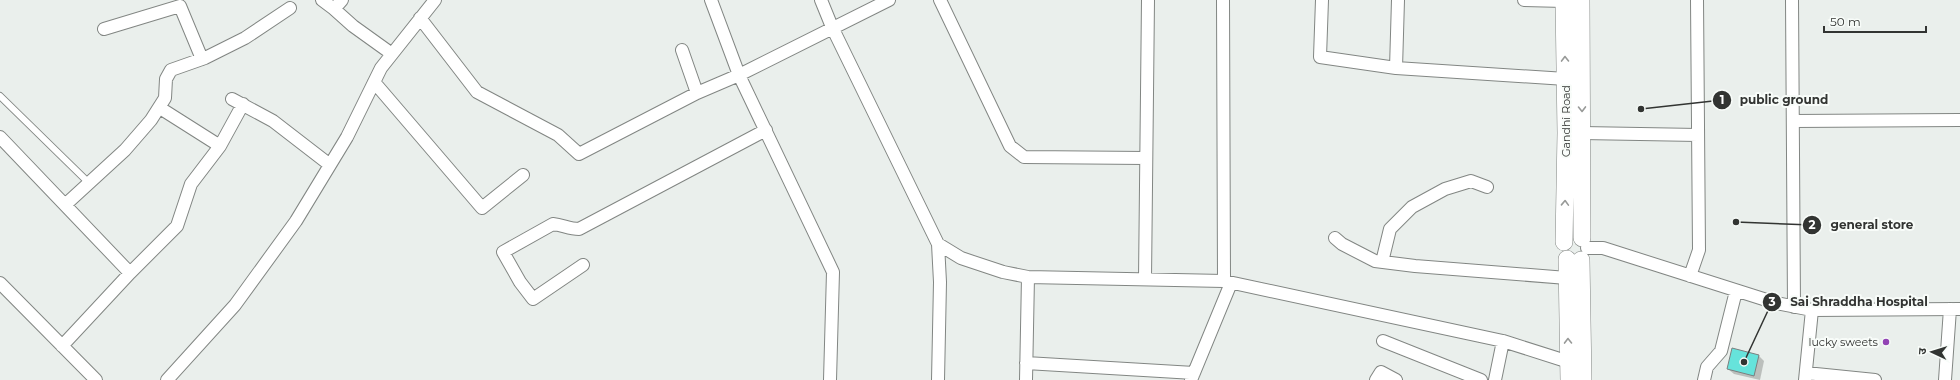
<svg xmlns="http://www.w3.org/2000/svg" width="1960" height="380" viewBox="0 0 1960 380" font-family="Montserrat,'Noto Sans Devanagari',sans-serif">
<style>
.shadow{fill:#0003}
.building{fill:#66e3db;stroke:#7a7f7f}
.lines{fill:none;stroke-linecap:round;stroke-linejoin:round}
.lane-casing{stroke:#828683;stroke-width:8}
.street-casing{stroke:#828683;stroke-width:14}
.secondary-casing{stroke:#828683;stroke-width:18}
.lane{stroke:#fff;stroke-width:6}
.street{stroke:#fff;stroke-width:12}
.secondary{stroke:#fff;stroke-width:17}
.oneway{stroke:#989a98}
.poi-dot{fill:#9243b4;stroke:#f8fcf9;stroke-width:1.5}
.labels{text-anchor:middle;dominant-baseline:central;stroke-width:4;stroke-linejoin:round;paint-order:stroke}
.street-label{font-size:11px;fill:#323432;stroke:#f8fcf9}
.poi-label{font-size:11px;fill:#323432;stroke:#f8fcf9;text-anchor:end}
.leader{fill:none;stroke:#323432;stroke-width:1.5}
.callout-dot{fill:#323432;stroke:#f8fcf9;stroke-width:1.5}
.mark-label{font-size:12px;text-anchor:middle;font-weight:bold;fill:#fff}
.callout-label{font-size:12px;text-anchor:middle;font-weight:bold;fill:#323432;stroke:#f8fcf9;stroke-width:4;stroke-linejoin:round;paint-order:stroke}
</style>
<rect width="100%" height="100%" fill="#eaefec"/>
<path class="shadow" d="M 1759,356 L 1764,361 L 1760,380 L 1734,374 L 1728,369 Z"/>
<path class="building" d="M 1732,348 L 1759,355 L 1754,376 L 1727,369 Z"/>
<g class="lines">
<defs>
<path id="lane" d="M 0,96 L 89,183"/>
<path id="street" d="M 322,0 L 334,9 L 342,0
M 711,0 L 739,75 L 833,272 L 830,380
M 821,0 L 832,27 L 938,244 L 940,282 L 938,380
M 940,0 L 1010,146 L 1024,157 L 1146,158
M 1223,0 L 1224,281
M 1322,0 L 1320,57 L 1396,68 L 1566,79
M 1524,0 L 1564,1
M 1792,0 L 1794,307
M 334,9 L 353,26 L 392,54
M 420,18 L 477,92 L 558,135 L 579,154 L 697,93 L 739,75 L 889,0
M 104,29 L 180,6 L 202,59
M 682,50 L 697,93
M 1396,68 L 1398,0
M 374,82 L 482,208 L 523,175
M 232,99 L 273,121 L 330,165
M 160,108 L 220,146
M 1793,121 L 1960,120
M 1582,133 L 1698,135
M 0,137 L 130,273 L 62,346
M 65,205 L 125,150 L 151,120 L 165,98 L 166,79 L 171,70 L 205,58 L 245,38 L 290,8
M 1335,238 L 1342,244 L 1375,261 L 1415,266 L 1567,278
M 938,244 L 961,258 L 1003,272 L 1028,277 L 1224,281 L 1503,341 L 1569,362
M 1587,248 L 1603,248 L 1776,303 L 1812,310 L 1960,309
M 1382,262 L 1390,229 L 1412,207 L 1445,189 L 1471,181 L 1487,187
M 583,265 L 533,299 L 520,282 L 503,252 L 553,224 C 563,225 569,229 579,229 L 766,130
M 130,273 L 177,226 L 191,184 L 220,146 L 243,104
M 1690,276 L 1699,250 L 1697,0
M 1145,279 L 1148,0
M 0,283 L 96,380
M 1383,341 L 1481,380
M 1026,363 L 1194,373
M 1806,373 L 1875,380
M 167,380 L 235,305 L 296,221 L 347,137 L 381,68 L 435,0
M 1026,380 L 1028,277
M 1191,380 L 1231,283
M 1376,380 L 1381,372 L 1396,380
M 1495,380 L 1503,341
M 1704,380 L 1707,367 L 1721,351 L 1736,291
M 1805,380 L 1812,310
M 1945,380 L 1950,309"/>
<path id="secondary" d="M 1581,0 L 1582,238
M 1564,242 L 1566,133 L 1564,0
M 1567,259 L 1569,380
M 1581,260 L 1583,380"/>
</defs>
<use href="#lane" class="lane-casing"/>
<use href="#street" class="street-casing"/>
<use href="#secondary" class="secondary-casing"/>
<use href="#lane" class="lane"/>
<use href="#street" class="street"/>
<use href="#secondary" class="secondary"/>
</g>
<defs><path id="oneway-chevron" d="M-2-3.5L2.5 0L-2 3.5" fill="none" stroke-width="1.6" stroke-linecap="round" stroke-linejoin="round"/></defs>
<g class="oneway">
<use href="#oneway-chevron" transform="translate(1565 59) rotate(-91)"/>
<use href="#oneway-chevron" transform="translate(1582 109) rotate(89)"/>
<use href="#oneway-chevron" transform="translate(1565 203) rotate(-88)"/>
<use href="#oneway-chevron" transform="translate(1568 341) rotate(-91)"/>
</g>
<circle class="poi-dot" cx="1886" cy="342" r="4"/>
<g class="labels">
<g class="street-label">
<text transform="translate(1566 121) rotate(-90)">Gandhi Road</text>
</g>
<g class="poi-label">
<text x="1878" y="342">lucky sweets</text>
</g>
</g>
<path class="leader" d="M1641 109L1722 100M1736 222L1812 225M1744 362L1772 302"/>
<g class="callout-dot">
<circle cx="1641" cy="109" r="4"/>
<circle cx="1736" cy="222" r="4"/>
<circle cx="1744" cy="362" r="4"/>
<circle cx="1722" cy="100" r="10"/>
<circle cx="1812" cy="225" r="10"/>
<circle cx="1772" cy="302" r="10"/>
</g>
<g class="mark-label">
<text x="1722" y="104">1</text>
<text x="1812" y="229">2</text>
<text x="1772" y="306">3</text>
</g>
<g class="callout-label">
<text x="1784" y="104">public ground</text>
<text x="1872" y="229">general store</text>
<text x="1859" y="306">Sai Shraddha Hospital</text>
</g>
<g transform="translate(1932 352) rotate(274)" stroke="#f8fcf9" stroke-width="3" paint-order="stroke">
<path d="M0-3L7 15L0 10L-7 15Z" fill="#323432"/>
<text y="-6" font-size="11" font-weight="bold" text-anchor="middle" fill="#323432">उ</text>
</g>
<path d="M1824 26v6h102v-6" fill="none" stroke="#323432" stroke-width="2"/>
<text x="1830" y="26" font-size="12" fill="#323432" stroke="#f8fcf9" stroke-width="3" paint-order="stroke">50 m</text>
</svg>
